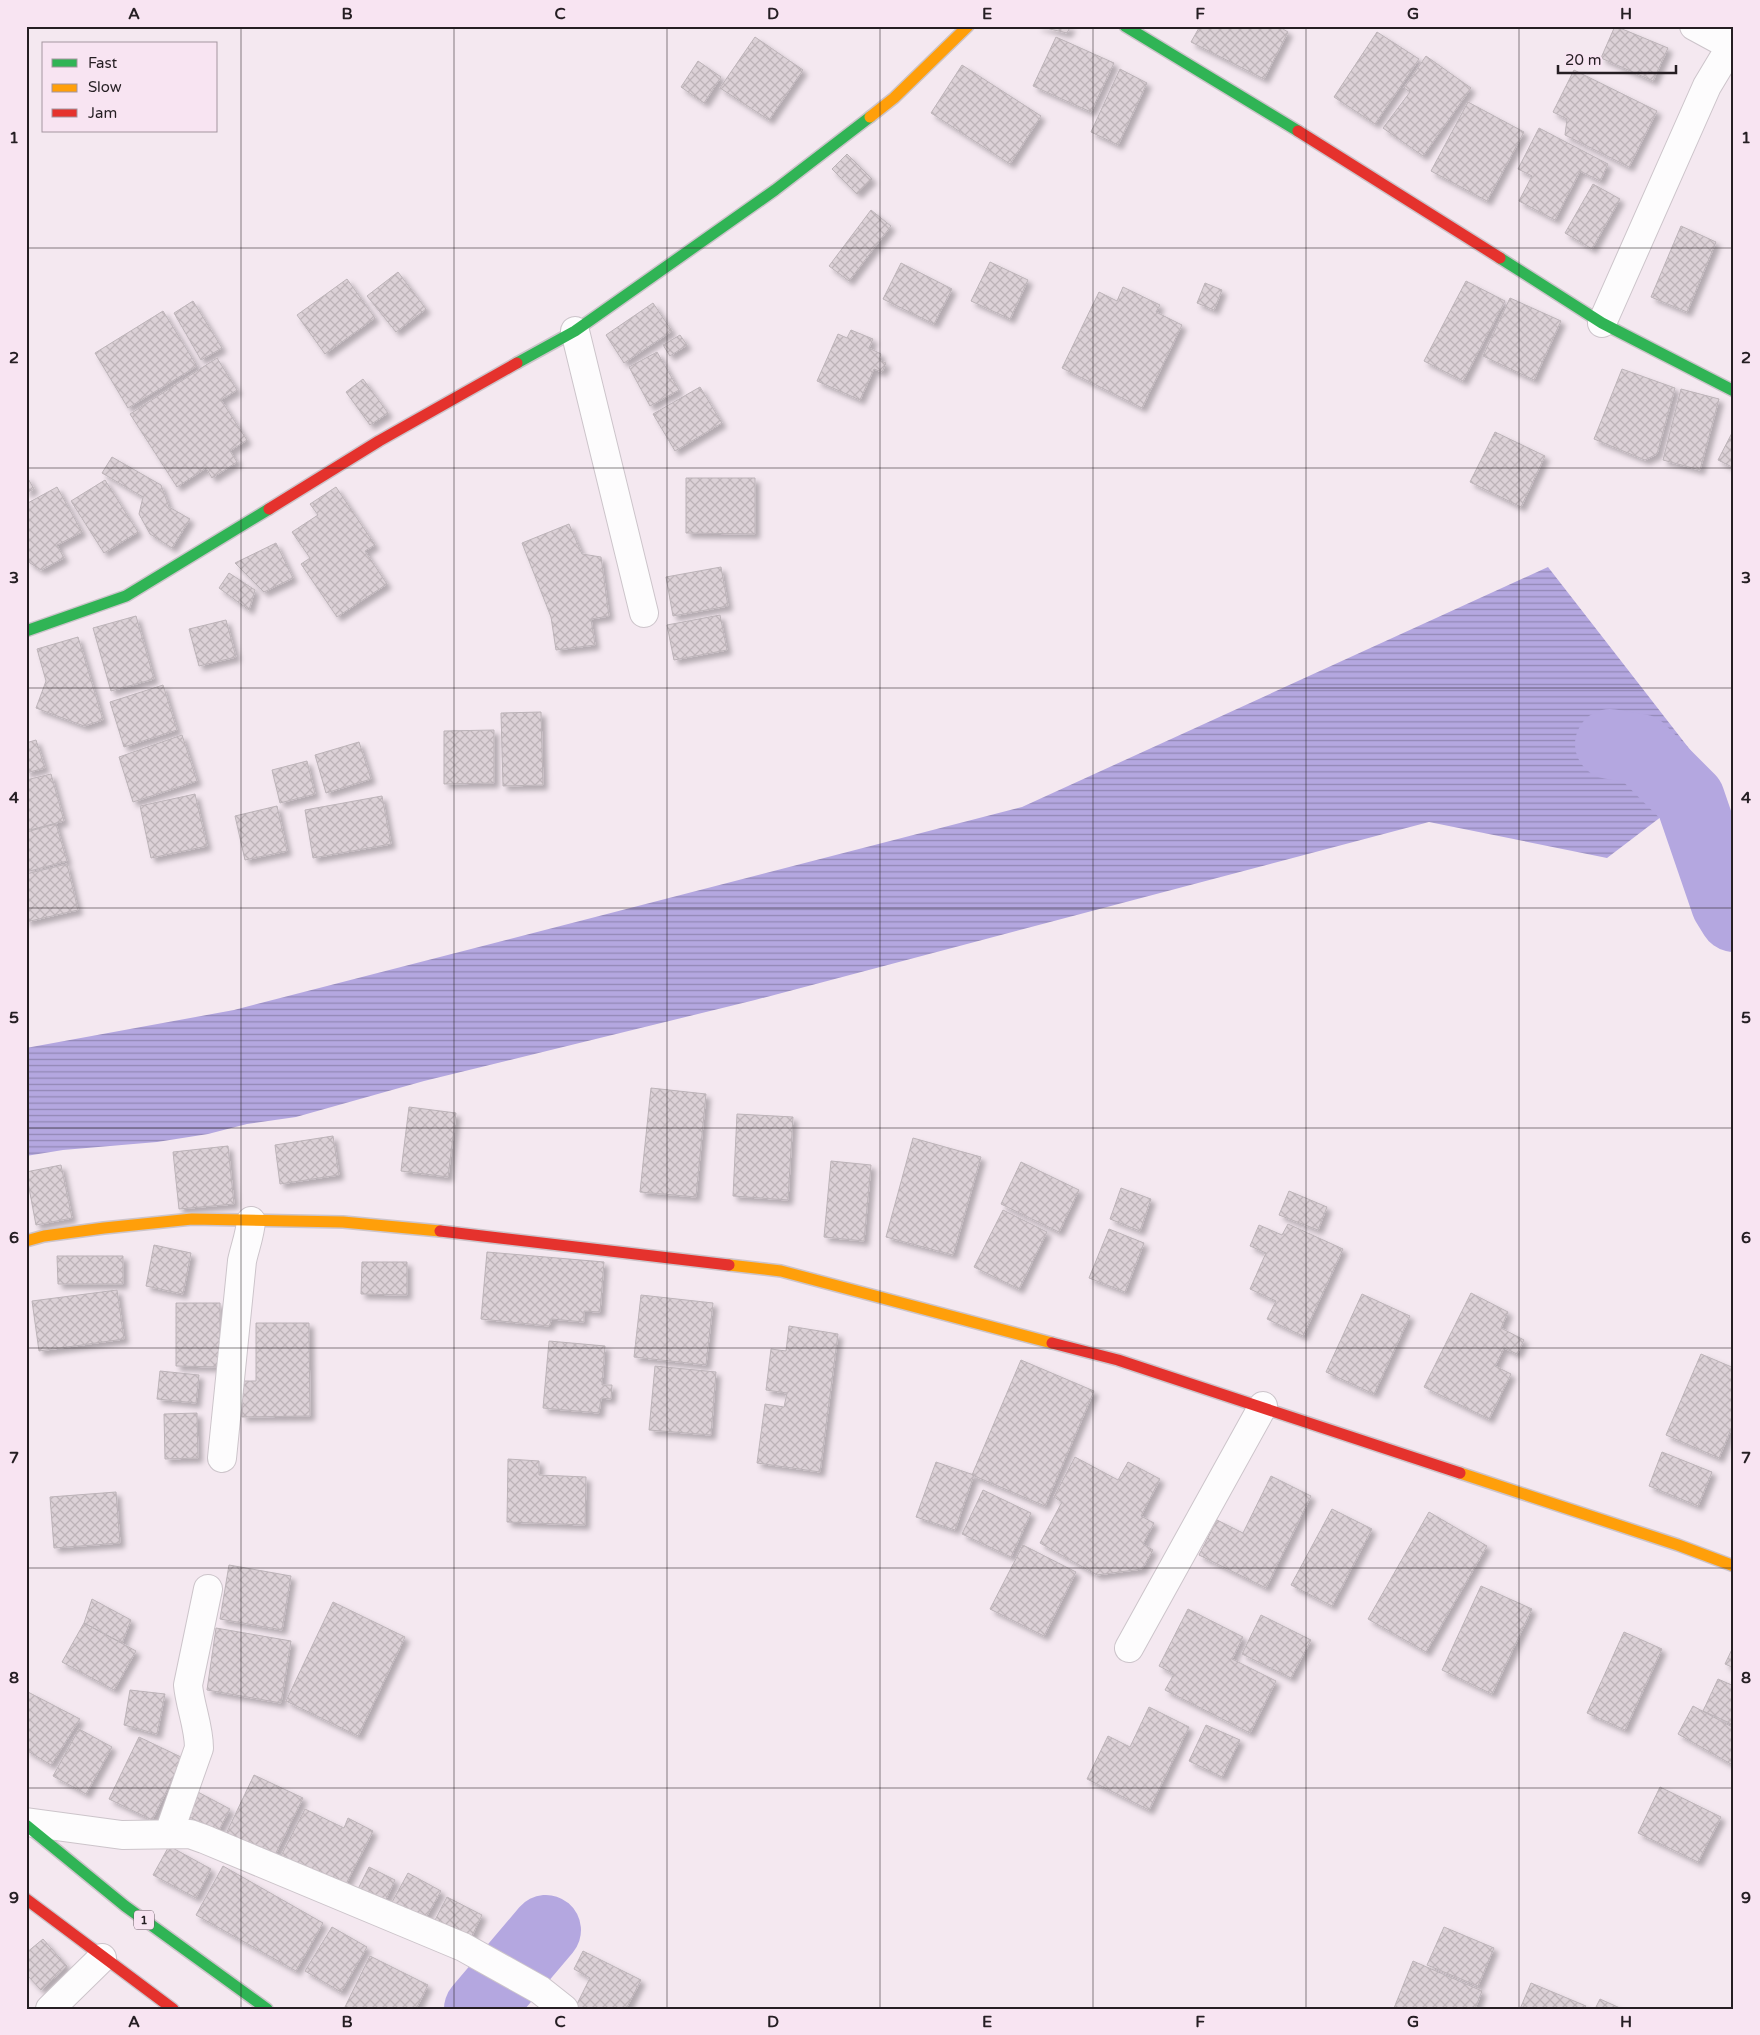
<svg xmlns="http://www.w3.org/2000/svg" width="1760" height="2035" viewBox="0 0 1760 2035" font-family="'Varela Round',sans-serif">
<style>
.water{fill:url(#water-rules)}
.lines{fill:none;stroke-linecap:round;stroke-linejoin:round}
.river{stroke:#b4a7e0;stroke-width:70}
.building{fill:url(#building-cross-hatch);stroke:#bcb3b8;filter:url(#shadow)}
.street-casing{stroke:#ccc4ca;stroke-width:30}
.fast-casing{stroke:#ccc4ca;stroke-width:14}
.slow-casing{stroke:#ccc4ca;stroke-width:14}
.jam-casing{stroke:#ccc4ca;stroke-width:14}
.street{stroke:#fdfcfd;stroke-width:28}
.fast{stroke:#30b455;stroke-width:11}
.slow{stroke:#ff9f0a;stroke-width:11}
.jam{stroke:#e5322d;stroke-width:11}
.grid{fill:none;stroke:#251e23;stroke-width:1;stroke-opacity:0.55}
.labels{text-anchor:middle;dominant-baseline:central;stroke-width:4;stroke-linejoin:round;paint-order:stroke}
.shield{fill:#f8e4f2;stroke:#645961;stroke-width:1}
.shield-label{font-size:12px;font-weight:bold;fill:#251e23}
.neatline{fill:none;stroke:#251e23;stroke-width:2}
.grid-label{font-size:16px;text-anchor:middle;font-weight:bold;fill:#251e23}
</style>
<defs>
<pattern id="water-rules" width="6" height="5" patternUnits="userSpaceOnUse" patternTransform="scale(1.25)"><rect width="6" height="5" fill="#b4a7e0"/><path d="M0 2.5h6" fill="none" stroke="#9287b5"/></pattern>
<pattern id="building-cross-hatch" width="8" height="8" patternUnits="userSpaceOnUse" patternTransform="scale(1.25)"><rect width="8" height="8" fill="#dcd1d7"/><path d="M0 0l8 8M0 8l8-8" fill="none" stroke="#bdb3b8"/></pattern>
<filter id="shadow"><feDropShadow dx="4.5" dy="4.5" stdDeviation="2.5" flood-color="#0004"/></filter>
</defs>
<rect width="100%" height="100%" fill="#f4e8f0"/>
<path class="water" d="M 1548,567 L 1712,778 L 1607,858 L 1429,822 L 755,1000 L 424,1081 L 296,1117 L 247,1124 L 208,1134 L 157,1142 L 63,1150 L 26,1156 L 26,1048 L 234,1010 L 1022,807 Z"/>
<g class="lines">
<path class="river" d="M 1610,744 L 1640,749 L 1690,799 L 1726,904 L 1734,917
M 479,2009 L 546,1930"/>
</g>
<path class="building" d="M 1037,26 L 1071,26 L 1067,33 Z
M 1200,26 L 1278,26 L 1288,32 L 1264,79 L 1191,42 Z
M 1615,26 L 1668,48 L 1653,81 L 1601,58 Z
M 1377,32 L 1419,59 L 1375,124 L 1334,97 Z
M 755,37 L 803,70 L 769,120 L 720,88 Z
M 1056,37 L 1114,63 L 1091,112 L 1033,86 Z
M 1426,56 L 1471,88 L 1423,156 L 1383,128 L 1410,92 L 1404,88 Z
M 698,61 L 721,77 L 704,103 L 681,87 Z
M 962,65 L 1041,116 L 1010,164 L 931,113 Z
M 1120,69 L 1147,83 L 1118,145 L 1091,132 Z
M 1574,70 L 1657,111 L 1629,167 L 1565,135 L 1567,119 L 1553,112 Z
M 1468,102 L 1524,132 L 1487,201 L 1431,171 Z
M 1539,128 L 1608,164 L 1600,181 L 1580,171 L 1555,220 L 1519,201 L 1532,176 L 1518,169 Z
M 847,154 L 872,179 L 857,194 L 832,169 Z
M 1593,184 L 1620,199 L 1592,249 L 1565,233 Z
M 871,210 L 891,226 L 849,281 L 829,266 Z
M 1681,226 L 1716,242 L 1687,312 L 1651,297 Z
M 990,262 L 1028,280 L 1010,319 L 971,301 Z
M 901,263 L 952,289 L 934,324 L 883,299 Z
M 398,272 L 426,309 L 396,332 L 367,296 Z
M 347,279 L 375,318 L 325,354 L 297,315 Z
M 1466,281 L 1505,301 L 1463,381 L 1424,361 Z
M 1205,283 L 1222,290 L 1214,310 L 1197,303 Z
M 1123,287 L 1160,305 L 1156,312 L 1182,325 L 1142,408 L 1062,368 L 1099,292 L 1117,301 Z
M 1510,298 L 1561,321 L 1534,380 L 1483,356 Z
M 193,301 L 222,348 L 201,360 L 174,313 Z
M 653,303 L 672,331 L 624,363 L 606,335 Z
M 163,311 L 197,366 L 128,408 L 95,353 Z
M 851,330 L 873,339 L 869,348 L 881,354 L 879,360 L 886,363 L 882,372 L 874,369 L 860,400 L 817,381 L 838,334 L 847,338 Z
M 680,335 L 687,345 L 670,356 L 663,345 Z
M 657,352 L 679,390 L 650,406 L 629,367 Z
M 217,358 L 237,390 L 221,400 L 247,440 L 230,451 L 237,462 L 212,478 L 206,468 L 177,487 L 130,414 Z
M 1622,369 L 1675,388 L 1657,454 L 1645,460 L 1594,439 Z
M 363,379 L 388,413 L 370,425 L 346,392 Z
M 700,387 L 722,423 L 675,451 L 653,414 Z
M 1681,389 L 1719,399 L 1700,470 L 1663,460 Z
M 1734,429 L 1734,468 L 1718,460 Z
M 1495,432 L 1545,456 L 1521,507 L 1470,482 Z
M 112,457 L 161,485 L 169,507 L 190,519 L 172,548 L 150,534 L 139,514 L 143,497 L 102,473 Z
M 26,475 L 34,489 L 26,493 Z
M 686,478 L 755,478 L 755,534 L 686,533 Z
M 105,480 L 138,532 L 104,553 L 71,501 Z
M 57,487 L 82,532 L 57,545 L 64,558 L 41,570 L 30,563 L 26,556 L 26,504 Z
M 336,487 L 375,545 L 365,551 L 387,584 L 337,617 L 301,564 L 310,558 L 292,532 L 318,515 L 310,504 Z
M 569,524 L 582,554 L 601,557 L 609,616 L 591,619 L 595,645 L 556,650 L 551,617 L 522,543 Z
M 276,543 L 293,578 L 264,592 L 235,563 Z
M 721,567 L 728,606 L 673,616 L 666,577 Z
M 229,573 L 255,590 L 249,610 L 219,588 Z
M 720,615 L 727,650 L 674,660 L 667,625 Z
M 136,616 L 154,679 L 111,691 L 93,628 Z
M 226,620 L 236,657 L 199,666 L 189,629 Z
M 78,637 L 103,720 L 84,726 L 36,708 L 46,681 L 37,649 Z
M 163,685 L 177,730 L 124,747 L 110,702 Z
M 541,712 L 543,785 L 503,786 L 501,713 Z
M 494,730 L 494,783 L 444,784 L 444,731 Z
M 182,735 L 197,781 L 133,802 L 119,757 Z
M 36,740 L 45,768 L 26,773 L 26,743 Z
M 359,742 L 371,779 L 326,793 L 315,755 Z
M 307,761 L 315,794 L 280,803 L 272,770 Z
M 51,774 L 64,821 L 26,831 L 26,780 Z
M 195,794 L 207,846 L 151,858 L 140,806 Z
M 382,796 L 391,844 L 313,858 L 305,810 Z
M 277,806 L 287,851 L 245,860 L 235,816 Z
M 56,824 L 67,861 L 26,872 L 26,832 Z
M 67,864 L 78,910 L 26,922 L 26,874 Z
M 651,1088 L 706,1094 L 696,1197 L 640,1192 Z
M 409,1107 L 456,1113 L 448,1177 L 401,1171 Z
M 737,1114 L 793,1117 L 788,1200 L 733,1196 Z
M 333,1136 L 339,1175 L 280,1184 L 275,1145 Z
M 913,1138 L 981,1157 L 953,1255 L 886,1237 Z
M 228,1146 L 234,1204 L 179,1209 L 173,1152 Z
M 831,1161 L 871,1165 L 864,1241 L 824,1237 Z
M 1021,1162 L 1079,1190 L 1059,1232 L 1001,1204 Z
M 61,1165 L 72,1218 L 36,1225 L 26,1172 Z
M 1121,1188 L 1151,1199 L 1140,1231 L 1110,1219 Z
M 1289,1191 L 1327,1207 L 1318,1230 L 1279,1215 Z
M 1003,1210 L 1047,1232 L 1019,1289 L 974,1267 Z
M 1288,1224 L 1343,1249 L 1303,1336 L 1267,1319 L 1276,1301 L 1250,1289 L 1266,1253 L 1250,1246 L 1259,1225 L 1282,1235 Z
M 1109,1229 L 1144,1243 L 1125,1292 L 1089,1278 Z
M 154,1245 L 191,1253 L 183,1294 L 146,1286 Z
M 487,1252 L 604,1262 L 600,1312 L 584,1311 L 584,1322 L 552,1319 L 549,1326 L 481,1319 Z
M 57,1256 L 123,1256 L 123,1284 L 58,1284 Z
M 362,1262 L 407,1262 L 407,1295 L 361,1294 Z
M 117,1290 L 124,1339 L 39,1351 L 32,1301 Z
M 1471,1293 L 1508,1312 L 1501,1328 L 1524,1340 L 1517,1354 L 1504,1348 L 1495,1366 L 1511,1374 L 1489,1419 L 1424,1387 Z
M 1362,1294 L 1410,1316 L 1374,1394 L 1326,1372 Z
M 641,1295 L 713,1303 L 706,1365 L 634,1357 Z
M 176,1303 L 220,1303 L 220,1367 L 176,1366 Z
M 256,1323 L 309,1323 L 310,1416 L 242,1417 L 243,1381 L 256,1381 Z
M 789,1326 L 838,1334 L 820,1472 L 757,1463 L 765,1404 L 784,1407 L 787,1393 L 766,1390 L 771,1349 L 786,1351 Z
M 549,1341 L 605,1346 L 602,1385 L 612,1385 L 611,1399 L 601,1398 L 599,1413 L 543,1408 Z
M 1701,1354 L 1734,1368 L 1734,1422 L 1719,1458 L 1666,1435 Z
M 1021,1360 L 1094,1391 L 1045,1506 L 972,1475 Z
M 655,1366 L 716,1372 L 711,1435 L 649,1430 Z
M 160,1371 L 199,1375 L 196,1403 L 157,1399 Z
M 197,1413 L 198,1458 L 165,1459 L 164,1414 Z
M 1662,1452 L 1712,1472 L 1698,1506 L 1649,1486 Z
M 1075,1457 L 1118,1480 L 1128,1462 L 1160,1479 L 1141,1516 L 1154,1523 L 1143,1544 L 1153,1550 L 1142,1569 L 1097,1575 L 1040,1543 L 1062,1502 L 1054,1497 Z
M 508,1459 L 539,1461 L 539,1475 L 586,1477 L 585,1525 L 507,1522 Z
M 936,1462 L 974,1475 L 955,1530 L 916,1517 Z
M 1271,1476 L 1311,1496 L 1266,1588 L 1199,1555 L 1217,1520 L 1243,1533 Z
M 983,1490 L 1031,1513 L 1011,1557 L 962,1534 Z
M 116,1492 L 120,1543 L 54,1548 L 50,1497 Z
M 1332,1509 L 1372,1529 L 1332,1606 L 1291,1585 Z
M 1429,1512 L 1487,1546 L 1426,1652 L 1368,1619 Z
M 1023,1545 L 1076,1572 L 1044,1636 L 990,1609 Z
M 229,1565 L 291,1576 L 282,1630 L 220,1619 Z
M 1481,1586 L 1532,1609 L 1492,1694 L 1442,1670 Z
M 92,1599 L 131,1620 L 122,1643 L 84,1623 Z
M 333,1602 L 405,1637 L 358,1736 L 286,1701 Z
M 1188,1609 L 1243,1637 L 1232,1659 L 1276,1681 L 1250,1733 L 1165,1690 L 1174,1674 L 1159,1666 Z
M 1261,1615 L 1311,1640 L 1291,1678 L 1242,1654 Z
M 84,1623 L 136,1651 L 114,1690 L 62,1662 Z
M 216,1628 L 291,1641 L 281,1703 L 207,1690 Z
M 1624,1632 L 1662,1649 L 1625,1730 L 1587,1713 Z
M 1734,1645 L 1734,1668 L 1725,1664 Z
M 1718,1679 L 1734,1686 L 1734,1725 L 1703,1711 Z
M 130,1690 L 165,1694 L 157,1734 L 124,1725 Z
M 26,1691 L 80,1719 L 51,1765 L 26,1750 Z
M 1693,1706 L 1734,1728 L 1734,1759 L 1731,1764 L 1678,1734 Z
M 1149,1707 L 1189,1727 L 1149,1810 L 1087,1779 L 1108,1736 L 1130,1747 Z
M 1206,1725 L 1240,1740 L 1222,1777 L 1189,1761 Z
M 79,1729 L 112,1747 L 86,1794 L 53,1776 Z
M 139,1737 L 183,1758 L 152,1820 L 109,1799 Z
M 254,1775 L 303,1798 L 273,1859 L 225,1836 Z
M 1660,1787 L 1721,1817 L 1698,1862 L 1638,1833 Z
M 196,1791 L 230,1809 L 218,1832 L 184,1814 Z
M 305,1809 L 344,1828 L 348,1818 L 373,1831 L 344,1888 L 281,1856 Z
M 169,1846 L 211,1869 L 196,1898 L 153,1875 Z
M 223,1866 L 323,1923 L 296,1971 L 196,1915 Z
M 369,1867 L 395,1880 L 382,1908 L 355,1895 Z
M 408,1873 L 441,1891 L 424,1921 L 391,1904 Z
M 447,1897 L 482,1915 L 469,1942 L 433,1924 Z
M 332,1927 L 367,1947 L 341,1992 L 305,1971 Z
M 1444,1927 L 1494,1948 L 1478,1986 L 1427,1965 Z
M 43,1939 L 67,1966 L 41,1990 L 26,1974 L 26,1953 Z
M 583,1951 L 641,1980 L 626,2009 L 575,2008 L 590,1978 L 574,1969 Z
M 370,1956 L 428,1985 L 416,2009 L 344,2009 Z
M 1413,1961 L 1482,1991 L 1475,2009 L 1394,2008 Z
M 1531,1983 L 1586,2006 L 1584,2009 L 1520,2009 Z
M 1600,1999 L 1620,2008 L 1595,2009 Z"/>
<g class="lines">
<defs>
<path id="street" d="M 1694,26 L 1729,45
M 1602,323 L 1707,86 L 1734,41
M 575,331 L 644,613
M 222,1458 L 242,1261 C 245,1247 250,1235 251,1221
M 1129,1648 L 1263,1406
M 26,1822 L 122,1835 L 190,1834 L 204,1839 L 463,1947 L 540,1990 L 564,2009
M 169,1833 L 199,1748 C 199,1727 190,1706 188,1685 L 208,1589
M 50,2009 L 102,1958"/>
<path id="fast" d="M 1125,26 L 1298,131
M 1500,258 L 1602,323 L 1734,391
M 517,363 L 575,331 L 775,190 L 870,117
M 26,631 L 126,596 L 269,509
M 26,1825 L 125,1906 L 267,2009"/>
<path id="slow" d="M 870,117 L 894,98 L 968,26
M 26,1241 L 44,1236 L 104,1228 L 192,1219 L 343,1222 L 440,1231
M 729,1265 L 781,1271 L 1052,1343
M 1460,1473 L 1678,1545 L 1734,1566"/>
<path id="jam" d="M 1298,131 L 1500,258
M 269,509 L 379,441 L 517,363
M 440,1231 L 729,1265
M 1052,1343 L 1118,1360 L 1460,1473
M 26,1899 L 173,2009"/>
</defs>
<use href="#street" class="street-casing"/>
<use href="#fast" class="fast-casing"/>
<use href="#slow" class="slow-casing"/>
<use href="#jam" class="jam-casing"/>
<use href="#street" class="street"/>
<use href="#fast" class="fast"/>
<use href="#slow" class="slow"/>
<use href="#jam" class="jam"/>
</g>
<path class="grid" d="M 241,26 L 241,2009M 454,26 L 454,2009M 667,26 L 667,2009M 880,26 L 880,2009M 1093,26 L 1093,2009M 1306,26 L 1306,2009M 1519,26 L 1519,2009M 26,248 L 1734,248M 26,468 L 1734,468M 26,688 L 1734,688M 26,908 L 1734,908M 26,1128 L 1734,1128M 26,1348 L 1734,1348M 26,1568 L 1734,1568M 26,1788 L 1734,1788"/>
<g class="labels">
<rect class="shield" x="134" y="1910.5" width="20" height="19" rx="4"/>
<g class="shield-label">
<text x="144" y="1920">1</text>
</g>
</g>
<rect width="1760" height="2035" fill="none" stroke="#f8e4f2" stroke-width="55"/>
<rect x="42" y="42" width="175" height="90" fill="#f8e4f2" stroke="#a4959f"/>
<rect x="52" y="59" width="25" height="8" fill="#30b455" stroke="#a4959f"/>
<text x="88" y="68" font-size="15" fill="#251e23">Fast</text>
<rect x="52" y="84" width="25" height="8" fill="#ff9f0a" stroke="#a4959f"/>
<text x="88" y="92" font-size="15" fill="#251e23">Slow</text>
<rect x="52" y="109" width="25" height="8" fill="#e5322d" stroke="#a4959f"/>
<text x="88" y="118" font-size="15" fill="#251e23">Jam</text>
<path d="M1558 65v8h118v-8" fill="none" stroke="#251e23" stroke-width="2.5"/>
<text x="1565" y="65" font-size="15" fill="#251e23" stroke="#f8e4f2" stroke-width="4" paint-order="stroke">20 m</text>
<rect x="28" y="28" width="1704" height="1980" class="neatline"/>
<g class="grid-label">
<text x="134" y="19">A</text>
<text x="347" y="19">B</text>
<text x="560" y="19">C</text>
<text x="773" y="19">D</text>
<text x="987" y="19">E</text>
<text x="1200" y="19">F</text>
<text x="1413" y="19">G</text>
<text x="1626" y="19">H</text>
<text x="14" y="143">1</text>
<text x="1746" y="143">1</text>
<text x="14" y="363">2</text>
<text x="1746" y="363">2</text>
<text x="14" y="583">3</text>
<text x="1746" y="583">3</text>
<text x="14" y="803">4</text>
<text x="1746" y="803">4</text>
<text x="14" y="1023">5</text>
<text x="1746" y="1023">5</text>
<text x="14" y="1243">6</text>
<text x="1746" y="1243">6</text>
<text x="14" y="1463">7</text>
<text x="1746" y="1463">7</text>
<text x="14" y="1683">8</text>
<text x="1746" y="1683">8</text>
<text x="14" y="1903">9</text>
<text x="1746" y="1903">9</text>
<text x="134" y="2027">A</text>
<text x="347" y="2027">B</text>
<text x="560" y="2027">C</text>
<text x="773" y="2027">D</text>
<text x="987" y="2027">E</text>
<text x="1200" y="2027">F</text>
<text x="1413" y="2027">G</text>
<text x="1626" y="2027">H</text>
</g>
</svg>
